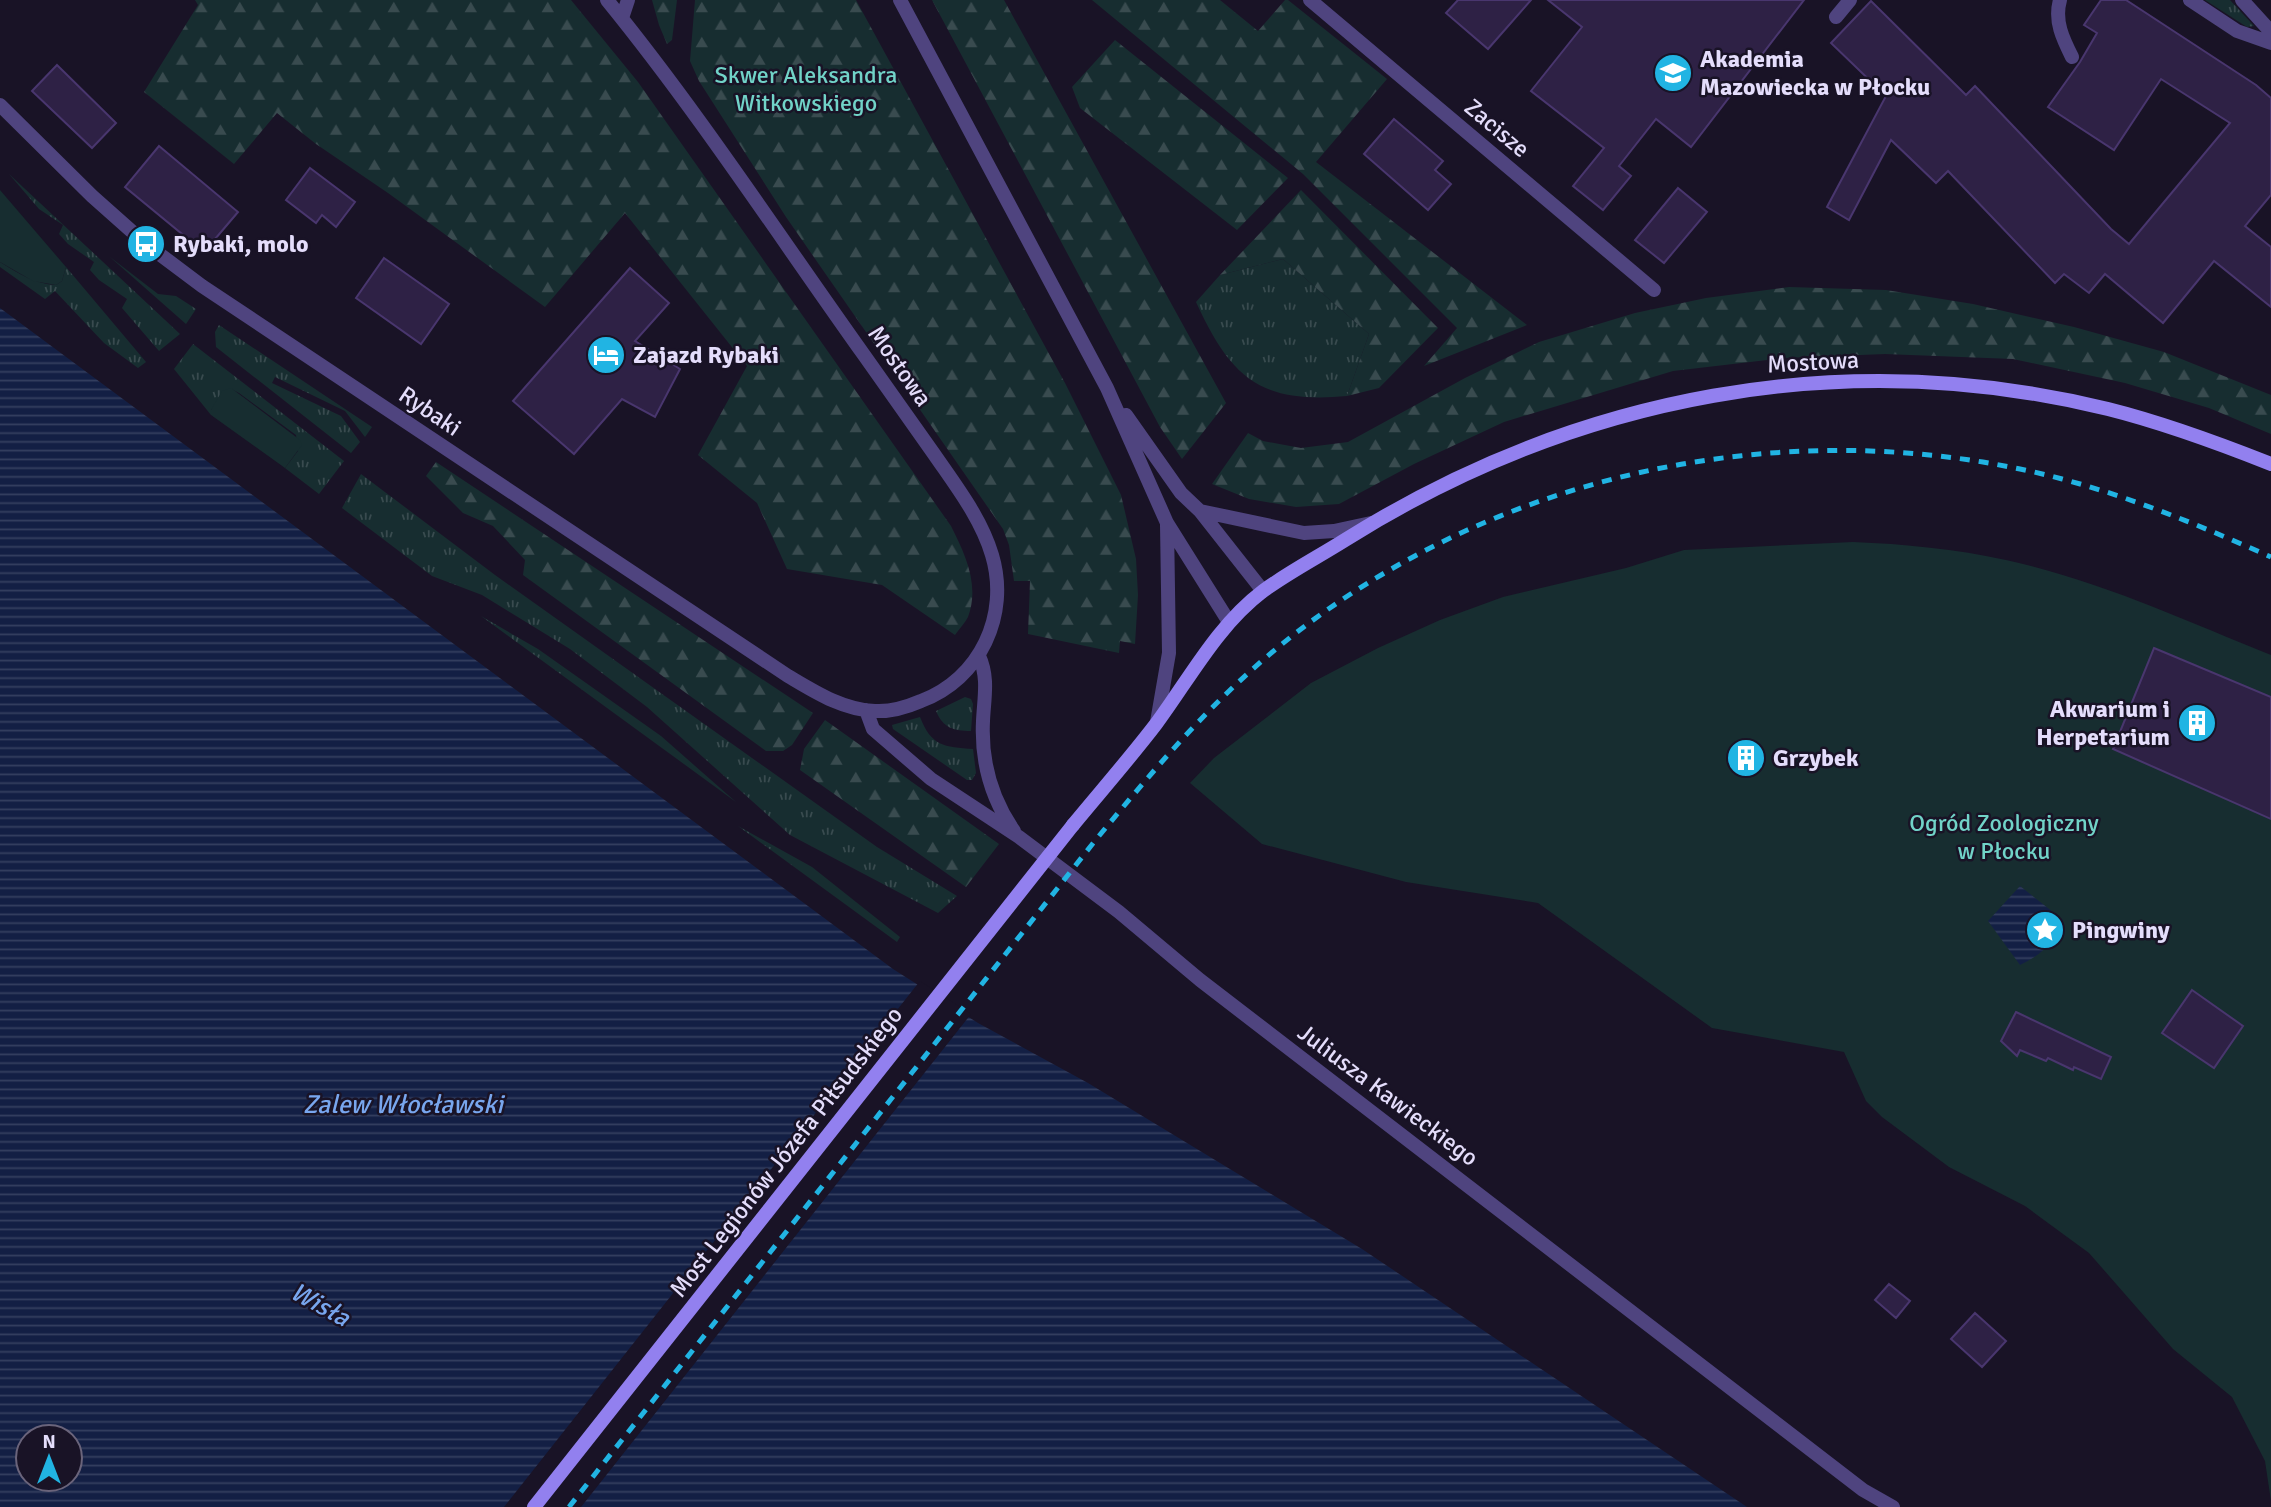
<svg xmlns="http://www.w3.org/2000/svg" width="2271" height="1507" viewBox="0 0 2271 1507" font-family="Signika,sans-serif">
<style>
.grass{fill:url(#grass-tufts)}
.forest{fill:url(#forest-firs)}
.park{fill:#172d30}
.water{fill:url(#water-rules);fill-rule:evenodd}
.pier{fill:#191326}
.building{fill:#2e2145;stroke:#49366e;stroke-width:2}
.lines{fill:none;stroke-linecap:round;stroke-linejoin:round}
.service{stroke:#4f447f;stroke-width:14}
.minor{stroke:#4f447f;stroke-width:14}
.secondary{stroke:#9280ef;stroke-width:14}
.rail{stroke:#21b4e3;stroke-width:5;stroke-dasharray:10 9;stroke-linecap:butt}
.secondary-bridge{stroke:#9280ef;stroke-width:14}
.labels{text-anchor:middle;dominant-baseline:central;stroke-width:5;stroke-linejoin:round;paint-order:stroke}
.poi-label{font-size:24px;font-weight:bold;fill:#e4ddfb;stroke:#191326;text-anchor:start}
.park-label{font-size:24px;fill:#71d3c8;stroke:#191326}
.street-label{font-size:24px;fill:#e4ddfb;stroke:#191326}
.water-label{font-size:26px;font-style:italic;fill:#78a6ee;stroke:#191326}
</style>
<defs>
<pattern id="grass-tufts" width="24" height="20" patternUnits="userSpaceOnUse" patternTransform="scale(1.75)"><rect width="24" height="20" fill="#172d30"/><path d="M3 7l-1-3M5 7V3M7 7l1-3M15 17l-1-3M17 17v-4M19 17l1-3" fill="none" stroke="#394b4f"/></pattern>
<pattern id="forest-firs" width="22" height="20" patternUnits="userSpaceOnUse" patternTransform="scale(1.75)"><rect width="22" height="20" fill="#172d30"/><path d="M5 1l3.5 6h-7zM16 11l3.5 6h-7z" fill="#394b4f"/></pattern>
<pattern id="water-rules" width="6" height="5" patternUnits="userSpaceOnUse" patternTransform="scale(1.75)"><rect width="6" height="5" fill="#131f44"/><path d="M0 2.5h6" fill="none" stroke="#353f60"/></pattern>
</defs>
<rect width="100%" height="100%" fill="#191326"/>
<path class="grass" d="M 2205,0 L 2230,0 L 2254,26 L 2247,27 Z
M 9,174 L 180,334 L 159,351 L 122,308 L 127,299 L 99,280 L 90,270 L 94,262 L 68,244 L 59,234 L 63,225 L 39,209 Z
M 110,257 L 158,294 L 176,296 L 196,309 L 186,324 Z
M 1283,259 L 1369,334 L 1347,396 C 1260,404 1231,378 1196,302 L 1220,275 Z
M 0,262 C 17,273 35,284 56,285 L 62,281 L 66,267 L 146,362 L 138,368 L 104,343 L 55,291 L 45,299 L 0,267 Z
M 219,325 L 372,427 L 365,437 L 345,411 L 275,377 L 272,383 L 341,416 L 360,442 L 351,453 L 216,347 L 215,332 Z
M 193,344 L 344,461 L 319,494 L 285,468 L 298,451 L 296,435 L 239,393 L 231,389 L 211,410 L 211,415 L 174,369 Z
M 361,474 L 495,575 L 877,847 L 957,896 L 938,913 L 790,835 L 647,707 L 570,649 L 482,595 L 432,576 L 342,508 Z
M 481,616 L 538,649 L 661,736 L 736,802 Z
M 965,697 L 971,699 L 973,704 L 971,731 C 954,731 943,728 936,711 Z
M 920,717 C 931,746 944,747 973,749 L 976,773 L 972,780 L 967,780 L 893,729 L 892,725 Z
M 738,826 L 812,867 L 900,937 L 897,942 Z"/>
<path class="forest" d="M 195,0 L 571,0 L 638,82 L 951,526 C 965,554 980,585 968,617 C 965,623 959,629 955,635 L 882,585 L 787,569 L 757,503 L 698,455 L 747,366 L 625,213 L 545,307 L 388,193 L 316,144 L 277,113 L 234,164 L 144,92 L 198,5 Z
M 652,0 L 677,0 L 672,40 L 667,44 L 659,25 Z
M 695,0 L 856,0 L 1065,383 L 1121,495 L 1136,559 L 1138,595 L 1135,644 L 1120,641 L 1119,653 L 1028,634 L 1030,581 L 1014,581 L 1009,545 L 1003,529 L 786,217 L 699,81 L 690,61 Z
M 932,0 L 1004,0 L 1226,403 L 1182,459 L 1160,427 Z
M 1092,0 L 1220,0 L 1258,31 L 1285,0 L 1288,0 L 1387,79 L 1316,162 L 1527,325 L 1424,366 L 1457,328 L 1303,174 Z
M 1115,40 L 1288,178 L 1237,230 L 1080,108 L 1072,87 Z
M 1301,190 L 1438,328 L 1379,388 L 1347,396 L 1369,334 L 1283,259 L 1220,275 Z
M 1789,287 L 1886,290 L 1973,304 L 2074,327 L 2164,352 L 2271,395 L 2271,434 L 2209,408 L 2125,383 L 2013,359 L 1885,354 L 1784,358 L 1673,371 L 1504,422 L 1414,464 L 1339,504 L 1296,507 L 1249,499 L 1212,484 L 1248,433 L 1263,441 L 1301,448 L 1348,442 L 1465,378 L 1539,342 L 1635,313 L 1706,298 Z
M 436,462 L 813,713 L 792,745 L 783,751 L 766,751 L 523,575 L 525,560 L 493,526 L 463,513 L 426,476 Z
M 825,720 L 999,844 L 966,887 L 800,770 L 804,749 Z"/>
<path class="park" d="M 0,190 L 66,267 L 62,281 L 56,285 L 33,281 L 0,262 Z
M 231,388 L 300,440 L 302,445 L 285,468 L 211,415 L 211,410 L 222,391 Z
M 1853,542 C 1904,544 1956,549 2006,560 C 2098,580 2184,620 2271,655 L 2271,1501 L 2265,1461 L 2232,1397 L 2173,1349 L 2089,1253 L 2025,1206 L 1949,1167 L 1882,1117 L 1866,1101 L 1844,1052 L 1712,1028 L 1538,903 L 1406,882 L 1262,844 L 1190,783 L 1214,758 L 1311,683 L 1378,648 L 1440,620 L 1503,597 L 1626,568 L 1684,550 Z"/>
<path class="water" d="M 0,308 L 893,969 L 978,1023 L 1088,1083 L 1362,1249 L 1747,1507 L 0,1507 ZM 28,1437 L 70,1437 L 70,1479 L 28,1479 Z
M 2020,886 L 2063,920 C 2056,942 2041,955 2020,965 L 1988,921 Z"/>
<path class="pier" d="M 920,981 L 971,1014 L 581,1507 L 504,1507 Z"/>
<path class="building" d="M 1458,0 L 1531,0 L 1488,49 L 1446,13 Z
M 1548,0 L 1804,0 L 1691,147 L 1656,119 L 1619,166 L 1631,176 L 1603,210 L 1573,186 L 1604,148 L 1531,91 L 1582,27 Z
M 2101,0 L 2126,0 L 2256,85 L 2271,98 L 2271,195 L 2245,226 L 2271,247 L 2271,307 L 2214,261 L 2163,323 L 2105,274 L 2089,293 L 2064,274 L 2055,283 L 1948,171 L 1936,183 L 1891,140 L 1849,220 L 1827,207 L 1886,96 L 1831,43 L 1871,1 L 1966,95 L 1975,86 L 2111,229 L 2129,244 L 2230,123 L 2161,79 L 2114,150 L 2048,107 L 2080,62 L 2097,33 L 2084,25 Z
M 57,65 L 116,123 L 92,148 L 32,91 Z
M 1394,119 L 1443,161 L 1435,170 L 1451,184 L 1428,210 L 1364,154 Z
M 159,146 L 238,212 L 204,252 L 125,187 Z
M 310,168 L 355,202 L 336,227 L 322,215 L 316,223 L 286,200 Z
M 1678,188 L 1707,212 L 1664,263 L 1635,240 Z
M 384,258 L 449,304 L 421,344 L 356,298 Z
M 630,268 L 669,303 L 635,341 L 680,369 L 655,417 L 622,399 L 574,454 L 513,401 Z
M 2154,648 L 2271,697 L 2271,819 L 2113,749 Z
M 2192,990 L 2243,1026 L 2214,1068 L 2162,1033 Z
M 2016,1012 L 2111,1057 L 2101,1079 L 2074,1067 L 2073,1070 L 2048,1058 L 2046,1061 L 2020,1050 L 2017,1056 L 2001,1041 Z
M 1889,1284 L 1910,1301 L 1896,1318 L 1875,1300 Z
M 1975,1313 L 2006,1341 L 1982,1367 L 1951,1339 Z"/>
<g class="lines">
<path class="service" d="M 2060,0 C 2054,21 2063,39 2072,57
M 1836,17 L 1850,0"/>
<path class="minor" d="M 900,0 L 1107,388 L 1167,523 L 1229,622
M 1310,0 L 1654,290
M 2190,0 L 2237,31 L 2271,43
M 2242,0 L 2271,32
M 622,18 L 628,0
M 0,105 L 92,196 L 146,244 L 202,286 L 788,676 C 815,692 843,710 875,711 C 891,712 907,707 921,701 C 980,679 1010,615 992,555 C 981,518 956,486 934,454 C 911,421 887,388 864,355 C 779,236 699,113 607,0
M 1126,415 L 1181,493 L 1200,511 L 1263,591
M 1200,511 L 1304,533 L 1334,531 L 1371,523
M 979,656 C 989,678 984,698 983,721 C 981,761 991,798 1014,831
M 866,710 L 873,729 L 931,779 L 1019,837 L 1119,912 L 1200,980 L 1863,1490 L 1893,1507
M 1157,722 L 1169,653 L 1167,525"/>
<path class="secondary" d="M 1073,825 C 1101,791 1130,758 1156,724 C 1190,678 1217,626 1263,591 C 1289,572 1318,557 1345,540 C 1576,395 1842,344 2108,409 C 2164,423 2218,443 2271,464"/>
<path class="rail" d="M 569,1507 L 1094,842 C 1151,773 1207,706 1276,649 C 1480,480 1762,415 2020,469 C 2107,487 2190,521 2271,557"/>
<path class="secondary-bridge" d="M 534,1507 L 1073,825"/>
</g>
<defs>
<symbol id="university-disc" viewBox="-11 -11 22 22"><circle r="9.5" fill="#21b4e3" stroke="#191326"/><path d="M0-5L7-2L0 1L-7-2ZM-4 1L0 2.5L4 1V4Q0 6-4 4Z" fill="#fff"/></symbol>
<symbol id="bus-disc" viewBox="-11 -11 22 22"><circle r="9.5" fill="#21b4e3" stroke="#191326"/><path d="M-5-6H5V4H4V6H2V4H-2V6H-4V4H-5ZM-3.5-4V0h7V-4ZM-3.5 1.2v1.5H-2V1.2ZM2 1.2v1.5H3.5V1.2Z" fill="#fff"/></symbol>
<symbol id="hotel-disc" viewBox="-11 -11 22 22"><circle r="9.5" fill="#21b4e3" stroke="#191326"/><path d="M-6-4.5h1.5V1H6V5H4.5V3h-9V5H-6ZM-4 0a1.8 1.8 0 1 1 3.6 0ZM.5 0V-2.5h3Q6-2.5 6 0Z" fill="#fff"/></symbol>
<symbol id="building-disc" viewBox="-11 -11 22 22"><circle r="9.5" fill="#21b4e3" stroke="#191326"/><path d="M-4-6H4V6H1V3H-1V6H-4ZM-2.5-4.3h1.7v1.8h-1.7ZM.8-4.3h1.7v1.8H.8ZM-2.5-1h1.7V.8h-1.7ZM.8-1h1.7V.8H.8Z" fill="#fff"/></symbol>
<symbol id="sight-disc" viewBox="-11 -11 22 22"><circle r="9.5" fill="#21b4e3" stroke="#191326"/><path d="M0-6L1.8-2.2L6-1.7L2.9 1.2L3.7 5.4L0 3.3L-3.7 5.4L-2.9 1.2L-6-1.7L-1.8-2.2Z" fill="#fff"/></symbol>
</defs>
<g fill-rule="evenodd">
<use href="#university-disc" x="1651" y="51" width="44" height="44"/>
<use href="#bus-disc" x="124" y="222" width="44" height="44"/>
<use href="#hotel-disc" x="584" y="333" width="44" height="44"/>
<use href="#building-disc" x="2175" y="701" width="44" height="44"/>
<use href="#building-disc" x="1724" y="736" width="44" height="44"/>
<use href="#sight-disc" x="2023" y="908" width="44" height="44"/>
</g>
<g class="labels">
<g class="poi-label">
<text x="1700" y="59">Akademia<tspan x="1700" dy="28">Mazowiecka w Płocku</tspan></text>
<text x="173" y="244">Rybaki, molo</text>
<text x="633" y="355">Zajazd Rybaki</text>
<text x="2170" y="709" text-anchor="end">Akwarium i<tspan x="2170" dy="28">Herpetarium</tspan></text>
<text x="1773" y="758">Grzybek</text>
<text x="2072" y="930">Pingwiny</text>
</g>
<g class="park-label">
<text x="806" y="75">Skwer Aleksandra<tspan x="806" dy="28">Witkowskiego</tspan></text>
<text x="2004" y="823">Ogród Zoologiczny<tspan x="2004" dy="28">w Płocku</tspan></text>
</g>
<g class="street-label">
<text transform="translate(1497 128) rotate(40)">Zacisze</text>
<text transform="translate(1813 362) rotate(-3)">Mostowa</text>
<text transform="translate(900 366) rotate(55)">Mostowa</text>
<text transform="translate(430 411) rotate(34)">Rybaki</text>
<text transform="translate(1388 1095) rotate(37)">Juliusza Kawieckiego</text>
<text transform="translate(786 1152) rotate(-52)">Most Legionów Józefa Piłsudskiego</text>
</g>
<g class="water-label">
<text x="403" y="1105">Zalew Włocławski</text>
<text transform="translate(320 1305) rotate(29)">Wisła</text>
</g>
</g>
<g transform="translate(49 1458)"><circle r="33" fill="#191326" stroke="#6a647b" stroke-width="2"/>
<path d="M0-5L12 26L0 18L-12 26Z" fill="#21b4e3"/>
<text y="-10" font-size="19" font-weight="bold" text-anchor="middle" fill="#e4ddfb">N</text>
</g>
</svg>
